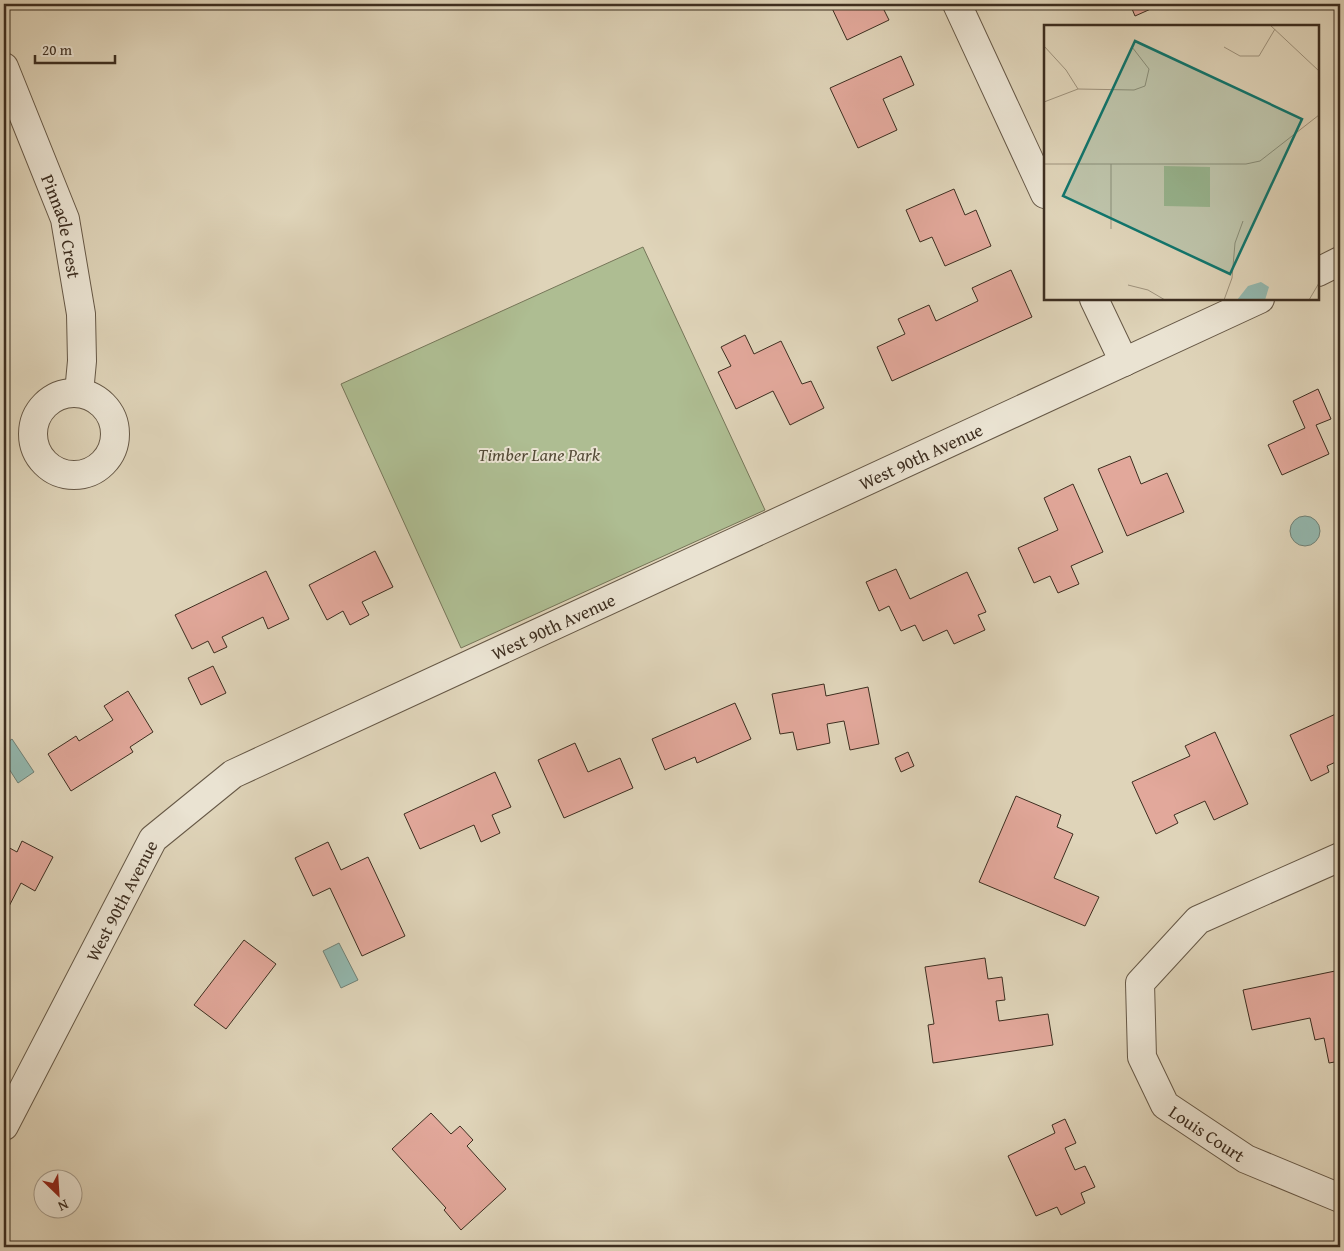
<svg xmlns="http://www.w3.org/2000/svg" width="1344" height="1251" viewBox="0 0 1344 1251" font-family="'Gentium Book Plus',serif">
<style>
.green{fill:#aebd92;stroke:#767659}
.water{fill:#93b8af;stroke:#718176}
.building{fill:#e2a89b;stroke:#3d2e20}
.lines{fill:none;stroke-linecap:round;stroke-linejoin:round}
.minor-casing{stroke:#665846;stroke-width:30}
.minor{stroke:#eae3d2;stroke-width:28}
.labels{text-anchor:middle;dominant-baseline:central;stroke-width:4;stroke-linejoin:round;paint-order:stroke}
.street-label{font-size:18px;fill:#3d2e20;stroke:#eae3d2}
.park-label{font-size:18px;font-style:italic;fill:#544b37;stroke:#eae3d2}
.inset-road{fill:none;stroke:#9e927c;stroke-width:1}
.view{fill:#0f766e;fill-opacity:0.15;stroke:#0f766e;stroke-width:2.5}
.inset-edge{fill:none;stroke:#3d2e20;stroke-width:2.5}
</style>
<rect width="100%" height="100%" fill="#dfd4b9"/>
<filter id="stains"><feTurbulence type="fractalNoise" baseFrequency=".004" numOctaves="4"/><feColorMatrix values="0 0 0 0 .2 0 0 0 0 .09 0 0 0 0 .02 0 0 0 .5 -.17"/></filter>
<radialGradient id="worn" r=".72"><stop offset=".6" stop-color="#630" stop-opacity="0"/><stop offset="1" stop-color="#630" stop-opacity=".3"/></radialGradient>
<path class="green" d="M 643,247 L 765,510 L 461,648 L 341,384 Z"/>
<path class="water" d="M1290 531a15 15 0 1 1 30 0a15 15 0 1 1-30 0Z
M 12,739 L 34,772 L 18,783 L 4,761 L 4,745 Z
M 339,943 L 358,980 L 341,988 L 323,951 Z"/>
<path class="building" d="M 830,4 L 881,4 L 889,20 L 847,40 Z
M 1130,4 L 1162,4 L 1135,16 Z
M 901,56 L 914,85 L 883,99 L 897,130 L 858,148 L 830,88 Z
M 954,189 L 965,215 L 976,210 L 991,246 L 945,266 L 932,237 L 920,242 L 906,210 Z
M 1011,270 L 1032,317 L 892,381 L 877,347 L 905,334 L 898,319 L 929,305 L 936,321 L 978,301 L 972,288 Z
M 745,335 L 754,354 L 781,341 L 802,384 L 811,381 L 824,408 L 790,425 L 773,391 L 736,409 L 718,372 L 731,366 L 721,347 Z
M 1318,389 L 1331,419 L 1316,425 L 1329,454 L 1282,475 L 1268,445 L 1305,428 L 1293,401 Z
M 1130,456 L 1141,484 L 1167,473 L 1184,512 L 1127,536 L 1098,469 Z
M 1073,484 L 1103,552 L 1071,566 L 1079,584 L 1058,593 L 1050,576 L 1034,583 L 1018,548 L 1058,530 L 1044,498 Z
M 375,551 L 393,587 L 362,602 L 369,615 L 350,625 L 343,611 L 327,620 L 309,585 Z
M 896,569 L 910,599 L 967,572 L 986,612 L 978,615 L 985,630 L 954,644 L 947,630 L 923,641 L 915,625 L 901,631 L 889,606 L 879,611 L 866,582 Z
M 266,571 L 289,619 L 268,629 L 263,617 L 222,637 L 227,647 L 214,653 L 208,641 L 192,649 L 175,615 Z
M 213,666 L 226,693 L 201,705 L 188,678 Z
M 824,684 L 826,696 L 868,687 L 879,744 L 850,750 L 844,721 L 827,724 L 830,743 L 797,750 L 793,732 L 780,734 L 772,694 Z
M 128,691 L 153,732 L 130,747 L 133,752 L 71,791 L 48,754 L 76,736 L 79,741 L 113,720 L 104,706 Z
M 735,703 L 751,739 L 697,763 L 695,757 L 665,770 L 652,739 Z
M 1340,712 L 1340,760 L 1327,766 L 1329,772 L 1311,781 L 1290,735 Z
M 1215,732 L 1248,804 L 1214,820 L 1205,801 L 1174,815 L 1178,823 L 1156,834 L 1132,782 L 1190,756 L 1185,746 Z
M 575,743 L 588,772 L 620,758 L 633,788 L 564,818 L 538,760 Z
M 908,752 L 914,766 L 901,772 L 895,758 Z
M 495,772 L 511,807 L 492,815 L 500,833 L 481,842 L 474,825 L 420,849 L 404,814 Z
M 1016,796 L 1061,815 L 1057,827 L 1073,834 L 1054,878 L 1099,897 L 1085,926 L 979,882 Z
M 22,841 L 53,857 L 35,891 L 21,883 L 4,916 L 4,845 L 17,852 Z
M 328,842 L 341,870 L 368,857 L 405,936 L 362,956 L 330,888 L 313,896 L 295,858 Z
M 244,940 L 276,964 L 226,1029 L 194,1005 Z
M 985,958 L 988,979 L 1002,977 L 1005,1000 L 996,1001 L 999,1021 L 1048,1014 L 1053,1045 L 933,1063 L 928,1025 L 934,1024 L 925,967 Z
M 1340,970 L 1340,1061 L 1329,1063 L 1324,1038 L 1315,1040 L 1310,1018 L 1252,1030 L 1243,990 Z
M 431,1113 L 451,1134 L 460,1126 L 473,1140 L 467,1146 L 506,1189 L 461,1230 L 444,1210 L 446,1208 L 392,1149 Z
M 1065,1119 L 1076,1143 L 1065,1148 L 1075,1170 L 1085,1166 L 1095,1187 L 1081,1193 L 1085,1203 L 1061,1215 L 1057,1207 L 1036,1216 L 1008,1156 L 1055,1133 L 1052,1125 Z"/>
<g class="lines">
<defs>
<g id="minor">
<path d="M 957,4 L 1045,194"/>
<path id="s1" d="M 4,67 L 65,219 L 81,314 L 82,361 L 79,393"/>
<path d="M 1318,272 L 1340,261"/>
<path d="M 1094,299 L 1124,362"/>
<circle cx="74" cy="434" r="41"/>
<path id="s2" d="M 1340,857 L 1198,920 L 1140,983 L 1142,1057 L 1165,1105 L 1246,1159 L 1340,1198"/>
<path id="s3" d="M 4,1126 L 153,839 L 233,774 L 1260,299"/>
</g>
</defs>
<use href="#minor" class="minor-casing"/>
<use href="#minor" class="minor"/>
</g>
<g class="labels">
<g class="street-label">
<text stroke="none"><textPath href="#s1" startOffset="170">Pinnacle Crest</textPath></text>
<text stroke="none"><textPath href="#s3" startOffset="1184">West 90th Avenue</textPath></text>
<text stroke="none"><textPath href="#s3" startOffset="779">West 90th Avenue</textPath></text>
<text stroke="none"><textPath href="#s3" startOffset="254">West 90th Avenue</textPath></text>
<text stroke="none"><textPath href="#s2" startOffset="419">Louis Court</textPath></text>
</g>
<g class="park-label">
<text x="539" y="454">Timber Lane Park</text>
</g>
</g>
<g transform="translate(1044 25)">
<rect width="275" height="275" fill="#dfd4b9"/>
<path d="M 120,141 L 166,142 L 166,182 L 120,181 Z" fill="#aebd92"/>
<path d="M 217,257 L 225,262 L 221,275 L 193,275 L 204,261 Z" fill="#93b8af"/>
<path class="inset-road" d="M 226,0 L 275,46M 0,21 L 22,45 L 34,64M 180,22 L 196,31 L 215,31 L 231,4M 0,77 L 34,64 L 90,65 L 101,61 L 105,44 L 88,22M 0,139 L 202,139 L 216,136 L 275,90M 67,139 L 67,204M 84,260 L 104,265 L 121,275M 180,275 L 188,253 L 191,218 L 199,196M 265,275 L 275,258"/>
<path class="view" d="M 91,16 L 258,94 L 186,249 L 19,171 Z"/>
<rect width="275" height="275" class="inset-edge"/>
</g>
<rect width="1344" height="1251" fill="none" stroke="#dfd4b9" stroke-width="20"/>
<rect x="5" y="5" width="1334" height="1241" fill="none" stroke="#3d2e20" stroke-width="2.5"/>
<rect x="10" y="10" width="1324" height="1231" fill="none" stroke="#3d2e20"/>
<g transform="translate(58 1194) rotate(155)"><circle r="24" fill="#eae3d2" stroke="#a59b8b"/>
<path d="M0-4L9 19L0 12L-9 19Z" fill="#8f2418"/>
<text y="-8" font-size="14" font-weight="bold" text-anchor="middle" fill="#3d2e20">N</text>
</g>
<path d="M35 55v8h80v-8" fill="none" stroke="#3d2e20" stroke-width="2.5"/>
<text x="42" y="55" font-size="15" fill="#3d2e20" stroke="#eae3d2" stroke-width="4" paint-order="stroke">20 m</text>
<rect width="100%" height="100%" filter="url(#stains)"/>
<rect width="100%" height="100%" fill="url(#worn)"/>
</svg>
